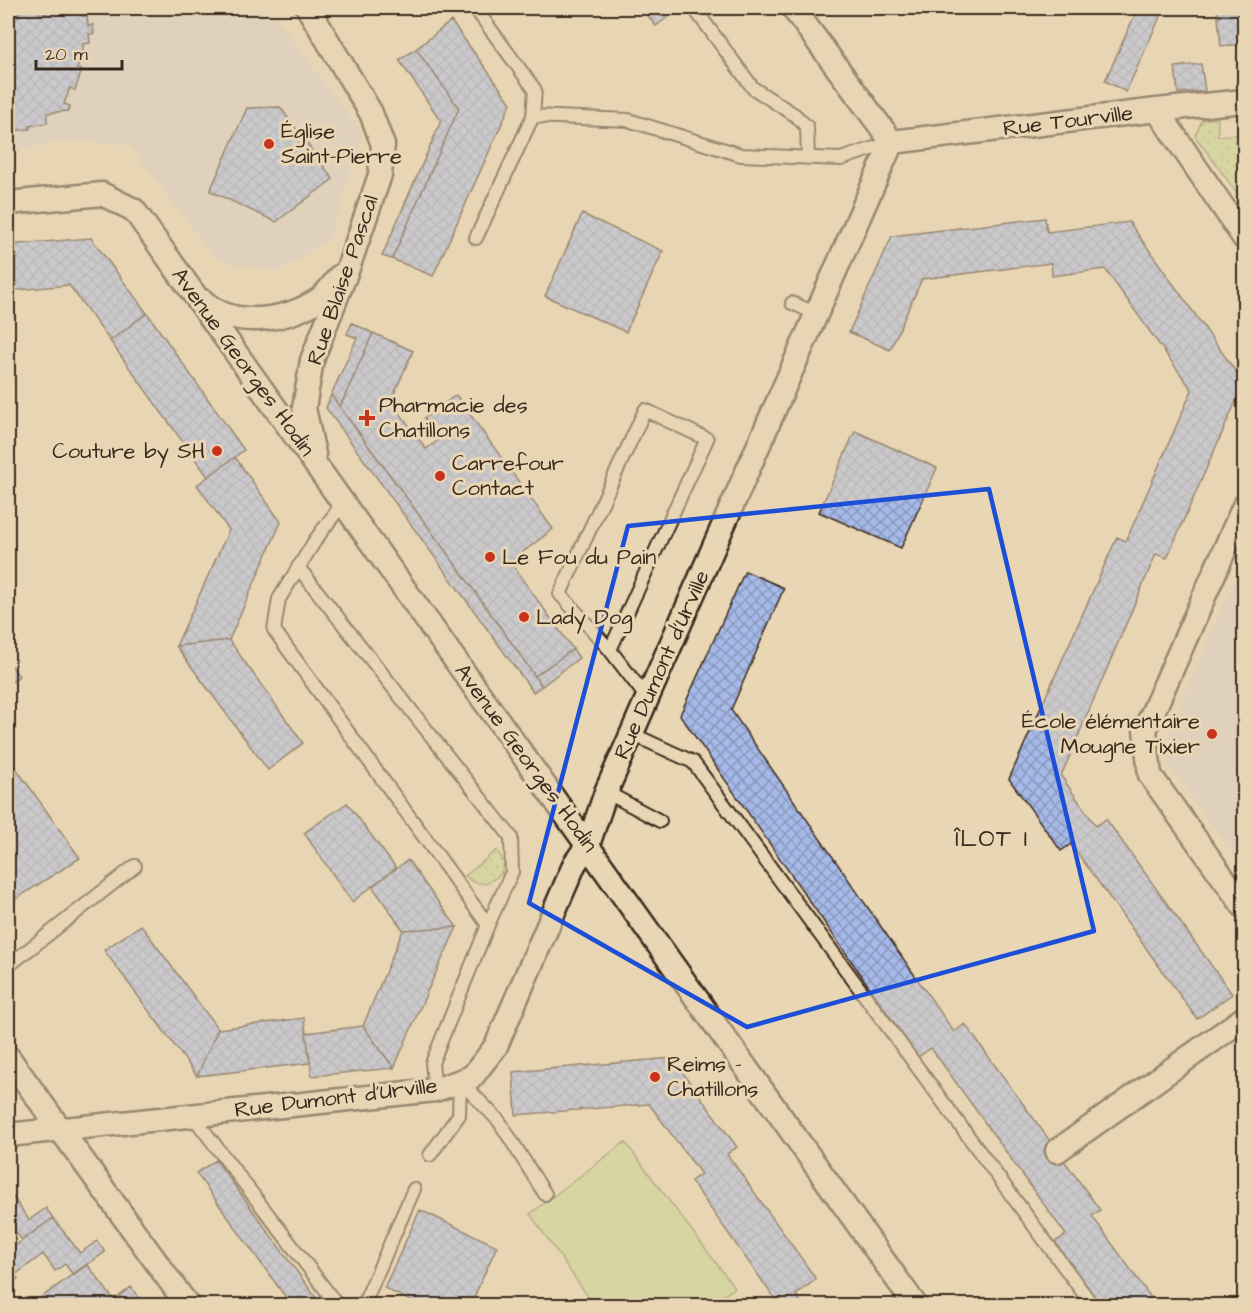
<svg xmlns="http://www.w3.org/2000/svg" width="1252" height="1313" viewBox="0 0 1252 1313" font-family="'Architects Daughter',sans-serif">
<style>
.built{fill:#d4cdc4}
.grass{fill:url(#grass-dots);stroke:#7f8054;stroke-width:1.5}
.park{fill:#c3d589;stroke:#7f8054;stroke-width:1.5}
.building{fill:url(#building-cross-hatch);stroke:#3b2a1e;stroke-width:1.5}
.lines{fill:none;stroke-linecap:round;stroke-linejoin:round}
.lane-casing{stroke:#3b2a1e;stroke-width:16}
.street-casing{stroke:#3b2a1e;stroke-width:27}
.lane{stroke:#e8d6b4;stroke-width:12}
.street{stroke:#e8d6b4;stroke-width:22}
.marked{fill:none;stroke:#1d4ed8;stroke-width:4.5;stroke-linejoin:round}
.poi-dot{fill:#c8321e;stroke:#e8d6b4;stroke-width:2}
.labels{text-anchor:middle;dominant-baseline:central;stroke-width:6;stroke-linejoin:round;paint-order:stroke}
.street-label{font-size:22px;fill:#3b2a1e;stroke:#e8d6b4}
.poi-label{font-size:22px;fill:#3b2a1e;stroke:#e8d6b4;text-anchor:start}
.neighbourhood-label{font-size:24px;letter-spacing:1.5px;fill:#3b2a1e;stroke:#e8d6b4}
</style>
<defs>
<pattern id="grass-dots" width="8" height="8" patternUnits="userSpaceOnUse" patternTransform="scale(1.5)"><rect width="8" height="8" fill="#c3d589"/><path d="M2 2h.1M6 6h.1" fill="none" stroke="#a8b776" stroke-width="1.8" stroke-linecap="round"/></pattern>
<pattern id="building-cross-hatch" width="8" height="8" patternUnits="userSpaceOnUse" patternTransform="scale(1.5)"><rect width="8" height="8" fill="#a6b9e8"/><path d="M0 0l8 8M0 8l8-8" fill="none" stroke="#8897bb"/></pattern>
</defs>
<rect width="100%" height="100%" fill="#e8d6b4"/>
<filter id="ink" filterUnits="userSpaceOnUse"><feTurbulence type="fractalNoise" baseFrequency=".0167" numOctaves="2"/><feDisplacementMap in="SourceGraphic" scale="12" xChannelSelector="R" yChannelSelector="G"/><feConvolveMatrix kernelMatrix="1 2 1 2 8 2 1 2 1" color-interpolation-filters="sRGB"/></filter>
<g filter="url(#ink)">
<path class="built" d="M 8,8 L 268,8 L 363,134 L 329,240 L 276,273 L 215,259 L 129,145 L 66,141 L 8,151 Z
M 1244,559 L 1244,870 L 1170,767 L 1167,760 L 1166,749 L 1173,720 Z"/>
<path class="grass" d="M 1218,118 L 1218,136 L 1244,134 L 1244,203 L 1195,136 L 1202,120 Z
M 497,850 L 504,863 L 501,874 L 486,884 L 473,882 L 465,876 Z"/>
<path class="park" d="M 625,1142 L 735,1288 L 709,1305 L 594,1305 L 530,1214 Z"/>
<path class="building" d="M 39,8 L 39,14 L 56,11 L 55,8 L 81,9 L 82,16 L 87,16 L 88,26 L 93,25 L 94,34 L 89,34 L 90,43 L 83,44 L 83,51 L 77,69 L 82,70 L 75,90 L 70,88 L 64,104 L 70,106 L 68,111 L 47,113 L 47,123 L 30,126 L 30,129 L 11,131 L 11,137 L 8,137 L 8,18 L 19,16 L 19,11 Z
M 642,8 L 673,8 L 676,11 L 656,26 Z
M 1138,8 L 1164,8 L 1126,92 L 1105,81 Z
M 1217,8 L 1244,8 L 1244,44 L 1221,46 Z
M 451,21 L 511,103 L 433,276 L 392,259 L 459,108 L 416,49 Z
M 416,49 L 459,108 L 392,259 L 382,256 L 441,121 L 399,60 Z
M 1201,64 L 1205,91 L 1178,93 L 1175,67 Z
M 280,107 L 333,179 L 276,222 L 210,191 L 247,108 Z
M 582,214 L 663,251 L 626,332 L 545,296 Z
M 1045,218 L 1047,232 L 1129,222 L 1244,383 L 1167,558 L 1156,554 L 1061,776 L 1096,826 L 1106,819 L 1232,994 L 1197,1019 L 1071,844 L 1061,851 L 1009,779 L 1117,537 L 1126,541 L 1192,390 L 1105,269 L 1052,276 L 1051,263 L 922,279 L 890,350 L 849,332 L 892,236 Z
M 91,238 L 147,313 L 110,341 L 69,285 L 8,291 L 8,245 Z
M 147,313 L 244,450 L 208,477 L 110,341 Z
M 352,323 L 373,333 L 340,407 L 331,395 L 357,338 L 347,334 Z
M 373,333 L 413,351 L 391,401 L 426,449 L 440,439 L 424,418 L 456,395 L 553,529 L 510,562 L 573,649 L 535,676 L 461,572 L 340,407 Z
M 331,395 L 461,572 L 542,686 L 533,692 L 326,408 Z
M 855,431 L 937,468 L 901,548 L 819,512 Z
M 235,457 L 281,522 L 229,640 L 176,646 L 229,530 L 197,485 Z
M 745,571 L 784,588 L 731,710 L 954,1032 L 965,1024 L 1100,1210 L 1092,1216 L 1157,1306 L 1101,1306 L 1055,1242 L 1066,1235 L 931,1048 L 918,1057 L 680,715 Z
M 229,640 L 303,743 L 268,770 L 176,646 Z
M 573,649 L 579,658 L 542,686 L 535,676 Z
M 8,661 L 19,676 L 8,685 Z
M 8,757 L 80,858 L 8,904 Z
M 347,803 L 396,868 L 352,902 L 304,833 Z
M 408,860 L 428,888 L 457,927 L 403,930 L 372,886 Z
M 141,925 L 218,1029 L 197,1076 L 104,950 Z
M 457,927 L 427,992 L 394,1068 L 363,1026 L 403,930 Z
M 304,1018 L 310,1063 L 197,1076 L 218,1029 Z
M 363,1026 L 394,1068 L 312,1076 L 306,1033 Z
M 672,1058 L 737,1147 L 727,1154 L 816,1279 L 796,1295 L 804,1306 L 780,1306 L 691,1181 L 701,1174 L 649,1104 L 516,1115 L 513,1072 Z
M 216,1160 L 322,1306 L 292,1306 L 196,1173 Z
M 8,1190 L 29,1220 L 46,1208 L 53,1218 L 22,1240 L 15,1231 L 8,1236 Z
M 420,1210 L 497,1246 L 470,1306 L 421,1306 L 384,1288 Z
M 53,1218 L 80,1253 L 97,1241 L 105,1252 L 73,1275 L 65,1264 L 55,1271 L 43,1254 L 15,1275 L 8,1265 L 8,1251 Z
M 87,1264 L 114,1300 L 131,1287 L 139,1298 L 129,1306 L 80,1306 L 76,1300 L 69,1306 L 37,1306 L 35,1302 Z
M 8,1265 L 18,1279 L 8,1286 Z"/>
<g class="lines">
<defs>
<path id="lane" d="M 475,8 L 535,90 L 533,116 L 476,238
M 694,8 L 753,88 L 795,115 L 807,127 L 808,158
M 533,116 L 628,120 L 741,155 L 841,159 L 892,142
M 792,303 L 817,314
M 343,503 L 316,539 L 279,599 L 274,630 L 488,925 L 432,1063 L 435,1090
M 298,567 L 511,837 L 512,872 L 488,925
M 610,650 L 560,594 L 645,410 L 707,439 L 610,650 L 647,698
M 632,734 L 693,762 L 1093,1306
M 606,792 L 660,821
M 8,966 L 135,866
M 460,1081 L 499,1121 L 545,1194
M 192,1115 L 338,1306
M 430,1155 L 459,1115 L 460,1081
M 363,1306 L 414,1189"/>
<path id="street" d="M 308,8 L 371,113 L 383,145 L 380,175 L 348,268 L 312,360 L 304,408 L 314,454
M 1157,110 L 1244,238
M 892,142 L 1157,110 L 1244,101
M 8,203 L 102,194 L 134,210 L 916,1306
M 203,301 C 233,329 286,321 318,300 C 326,295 333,284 340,276
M 1244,506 L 1145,730 L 1150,775 L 1244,907
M 8,1057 L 188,1306
M 8,1135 L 435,1090 L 472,1077 L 496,1046 L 575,863 L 588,845 L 606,792 L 892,142 L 793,8
M 1057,1151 L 1244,1018"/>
</defs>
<use href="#lane" class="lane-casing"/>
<use href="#street" class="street-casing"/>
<use href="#lane" class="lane"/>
<use href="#street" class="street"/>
</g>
</g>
<path d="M0 0H1252V1313H0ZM 989,489 L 1094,931 L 747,1027 L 529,903 L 628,526 Z" fill="#e8d6b4" fill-opacity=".55" fill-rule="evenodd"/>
<path class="marked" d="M 989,489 L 1094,931 L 747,1027 L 529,903 L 628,526 Z"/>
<g class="poi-dot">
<circle cx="269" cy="144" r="6"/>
<path d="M364 409h6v6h6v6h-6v6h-6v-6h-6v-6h6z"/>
<circle cx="217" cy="451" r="6"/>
<circle cx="440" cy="476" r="6"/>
<circle cx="490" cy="557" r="6"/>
<circle cx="524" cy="617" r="6"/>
<circle cx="1212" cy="734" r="6"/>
<circle cx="655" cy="1077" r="6"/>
</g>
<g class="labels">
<g class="street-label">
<text transform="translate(1068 121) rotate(-7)">Rue Tourville</text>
<text transform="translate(343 280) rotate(-71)">Rue Blaise Pascal</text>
<text transform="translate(243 362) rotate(54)">Avenue Georges Hodin</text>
<text transform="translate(662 665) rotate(-66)">Rue Dumont d'Urville</text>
<text transform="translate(526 758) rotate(54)">Avenue Georges Hodin</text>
<text transform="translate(336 1098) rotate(-7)">Rue Dumont d'Urville</text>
</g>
<g class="poi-label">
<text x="281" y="131">Église<tspan x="281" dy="25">Saint-Pierre</tspan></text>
<text x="379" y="405">Pharmacie des<tspan x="379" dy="25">Chatillons</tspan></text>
<text x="205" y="451" text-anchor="end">Couture by SH</text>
<text x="452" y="463">Carrefour<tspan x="452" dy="25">Contact</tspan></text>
<text x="502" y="557">Le Fou du Pain</text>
<text x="536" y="617">Lady Dog</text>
<text x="1200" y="721" text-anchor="end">École élémentaire<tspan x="1200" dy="25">Mougne Tixier</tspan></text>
<text x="667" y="1064">Reims -<tspan x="667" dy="25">Chatillons</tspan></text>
</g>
<g class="neighbourhood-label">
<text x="992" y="839">ÎLOT I</text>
</g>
</g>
<rect width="1252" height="1313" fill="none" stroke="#e8d6b4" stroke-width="30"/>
<rect x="15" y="15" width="1222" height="1283" fill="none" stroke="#3b2a1e" stroke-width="2" filter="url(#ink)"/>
<path d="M36 60v9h86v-9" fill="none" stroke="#3b2a1e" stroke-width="3"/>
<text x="45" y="60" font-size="18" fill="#3b2a1e" stroke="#e8d6b4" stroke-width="4.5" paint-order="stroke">20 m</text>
</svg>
